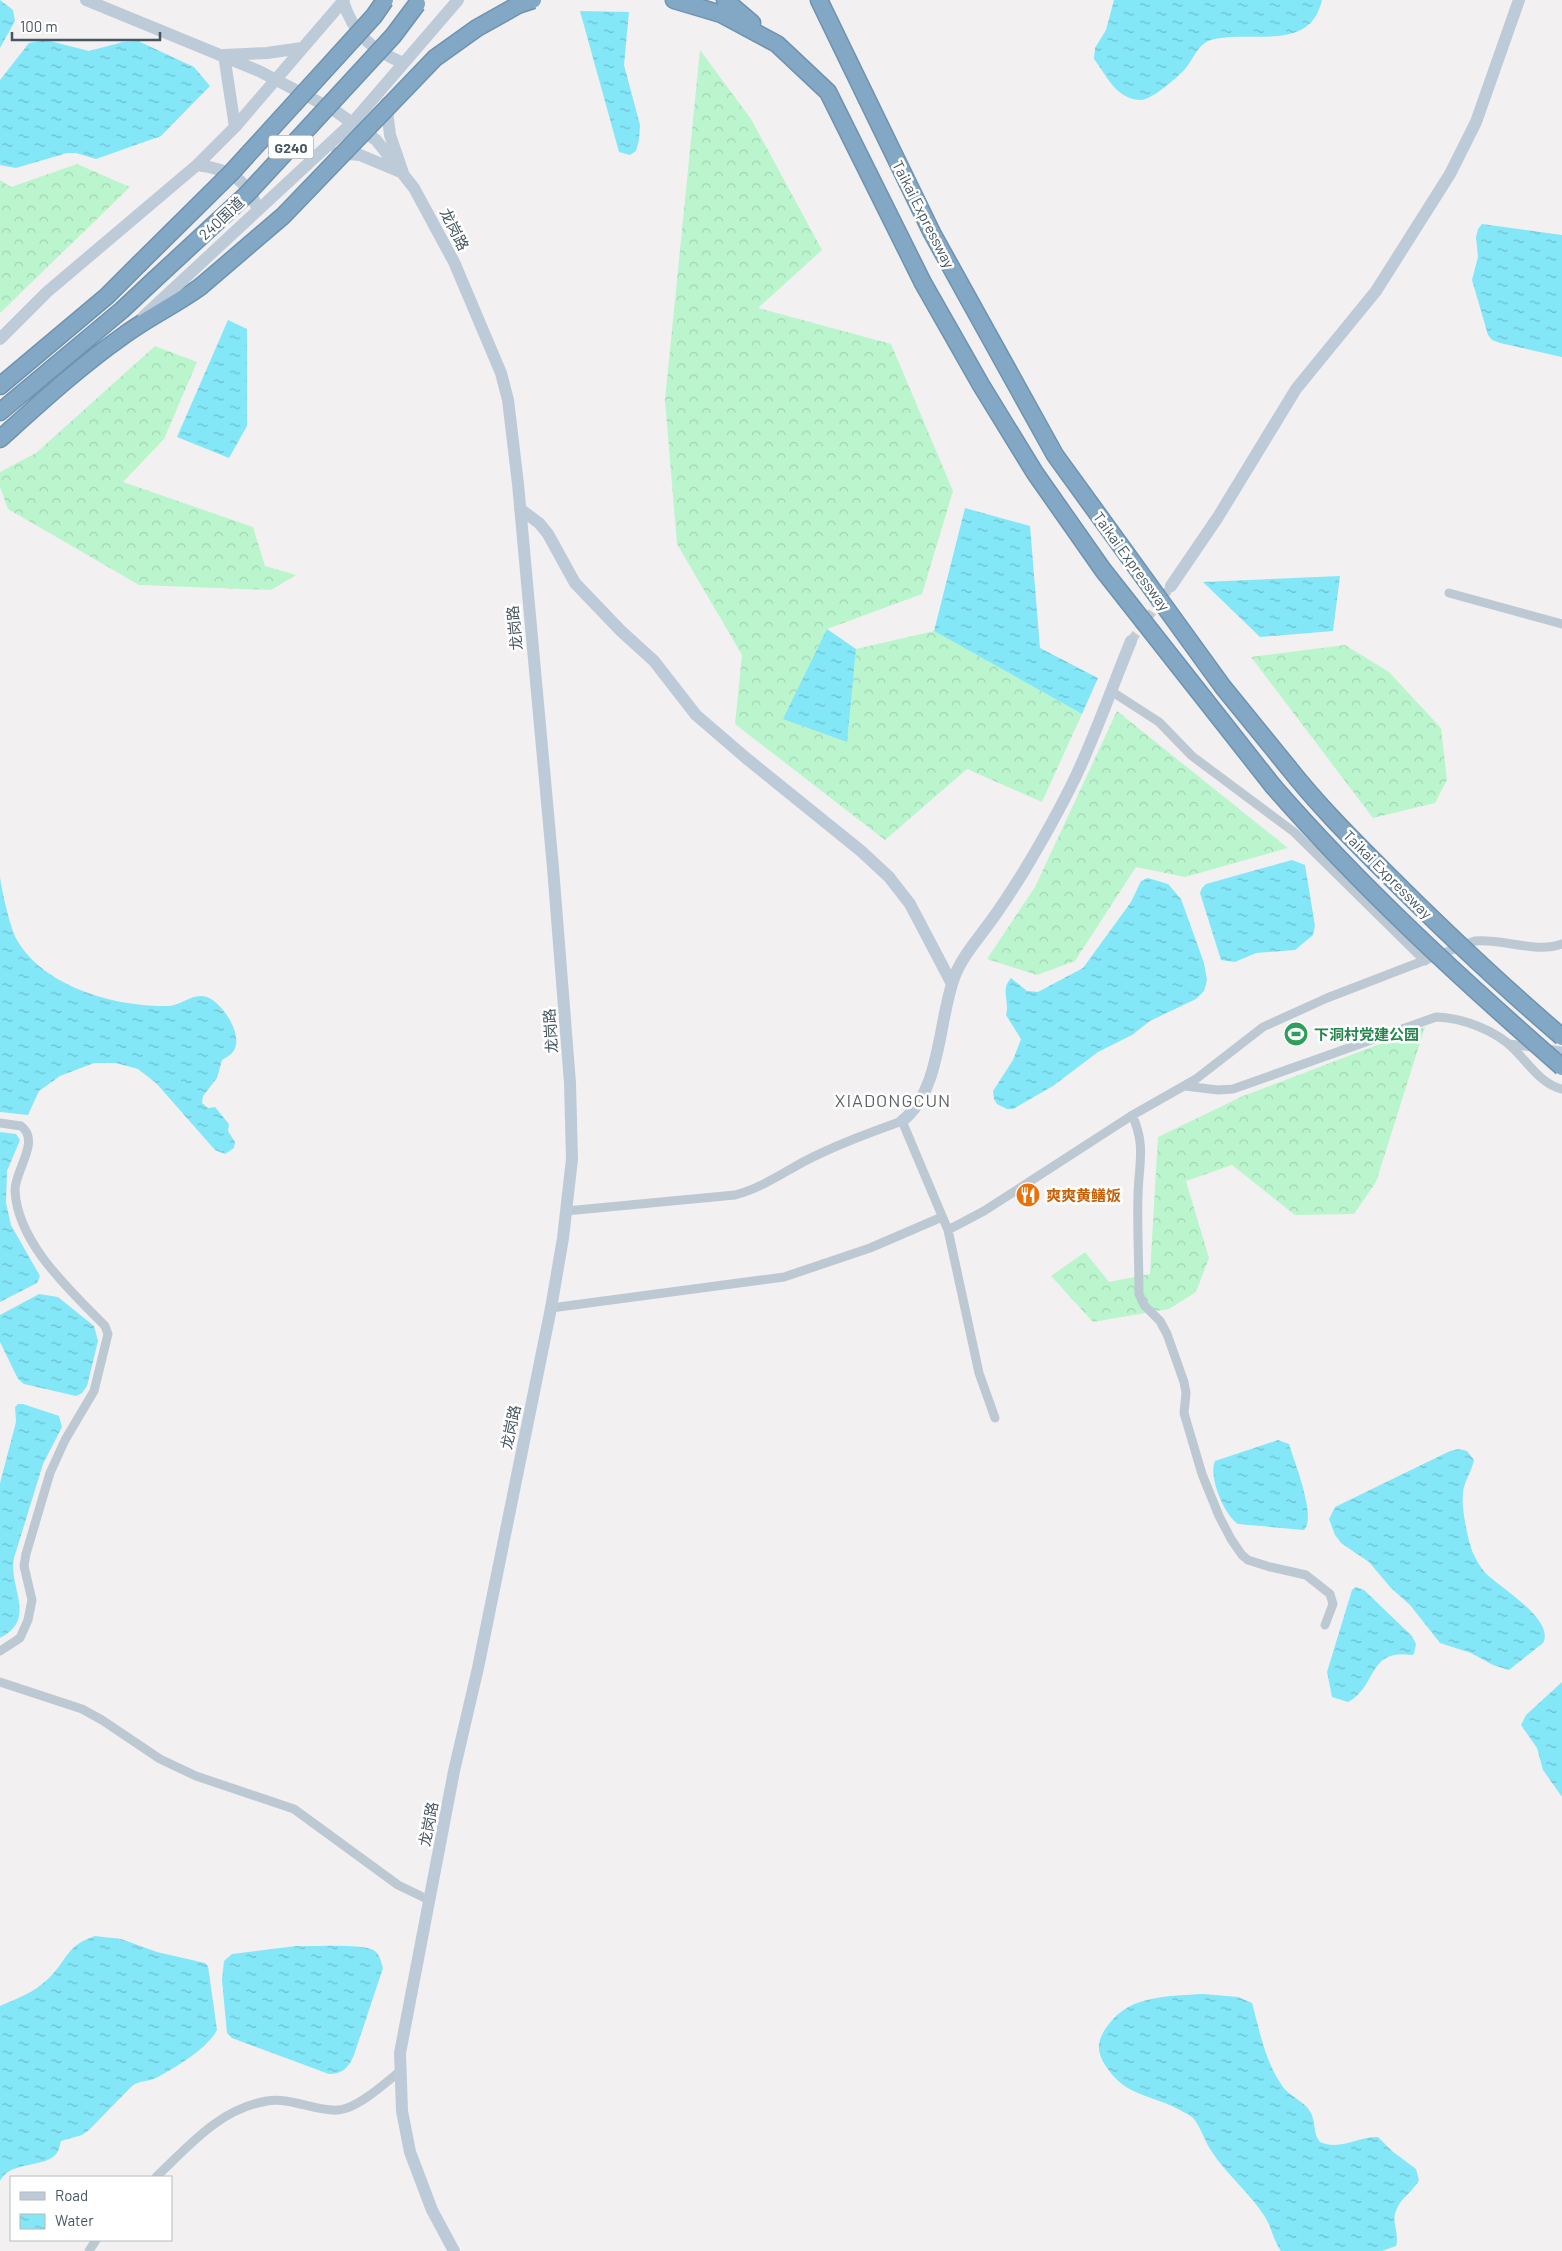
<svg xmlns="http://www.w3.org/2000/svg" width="1562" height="2251" viewBox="0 0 1562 2251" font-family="Barlow,'Noto Sans SC',sans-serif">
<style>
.forest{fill:url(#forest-crowns)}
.water{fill:url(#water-ripples)}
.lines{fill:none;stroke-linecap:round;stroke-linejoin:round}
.street-tunnel{stroke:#c8cacd;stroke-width:9;stroke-dasharray:9 4.5;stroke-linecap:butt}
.highway-casing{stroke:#6e93b1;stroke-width:19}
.street{stroke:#bdc9d2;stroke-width:9}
.secondary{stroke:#bccbd7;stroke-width:12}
.highway{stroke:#83a8c5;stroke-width:16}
.highway-bridge-casing{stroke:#6e93b1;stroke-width:19;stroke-linecap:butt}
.highway-bridge{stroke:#83a8c5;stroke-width:16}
.labels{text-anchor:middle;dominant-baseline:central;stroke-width:5;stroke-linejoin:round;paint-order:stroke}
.shield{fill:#fff;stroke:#7e8990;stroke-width:1}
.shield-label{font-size:14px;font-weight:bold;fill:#465661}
.street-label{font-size:15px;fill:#465661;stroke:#fff}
.leisure-label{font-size:15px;font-weight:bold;fill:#27864d;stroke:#fff;text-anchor:start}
.food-label{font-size:15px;font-weight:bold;fill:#c56008;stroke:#fff;text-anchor:start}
.quarter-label{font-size:18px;letter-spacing:1px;fill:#5c6267;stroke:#fff}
</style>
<defs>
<pattern id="forest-crowns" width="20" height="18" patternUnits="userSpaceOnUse" patternTransform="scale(1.25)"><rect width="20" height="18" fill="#bbf5cd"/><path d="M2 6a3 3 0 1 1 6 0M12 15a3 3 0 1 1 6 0" fill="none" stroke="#a2d4b3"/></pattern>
<pattern id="water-ripples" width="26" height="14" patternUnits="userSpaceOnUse" patternTransform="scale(1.25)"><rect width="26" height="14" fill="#83e7f7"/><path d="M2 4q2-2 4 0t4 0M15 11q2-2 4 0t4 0" fill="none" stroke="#6dbecb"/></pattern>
</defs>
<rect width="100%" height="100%" fill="#f3f0f1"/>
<path class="forest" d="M 700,50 L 751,119 L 822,250 L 758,308 L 891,344 L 953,491 L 922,594 L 827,629 L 846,742 L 856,649 L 934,631 L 1082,714 L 1042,802 L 967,769 L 885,840 L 735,724 L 742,655 L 677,544 L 665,400 Z
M 77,164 L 130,187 L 0,313 L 0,180 L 11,187 Z
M 155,346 L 197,362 L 164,439 L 123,482 L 253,527 L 265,566 L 296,575 L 271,590 L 139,585 L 8,509 L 0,487 L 0,472 L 36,453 Z
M 1345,645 L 1389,672 L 1441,728 L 1447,780 L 1435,803 L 1373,818 L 1251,657 Z
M 1117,711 L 1288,848 L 1185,877 L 1136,867 L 1075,961 L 1037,975 L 987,959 L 1035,887 Z
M 1425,1027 L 1376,1182 L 1354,1214 L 1295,1215 L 1232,1165 L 1186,1181 L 1209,1258 L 1196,1292 L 1169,1309 L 1093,1322 L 1051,1276 L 1085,1252 L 1109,1282 L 1150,1274 L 1158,1137 L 1243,1096 Z"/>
<path class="water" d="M 0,0 L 13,10 L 15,21 L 0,48 Z
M 1114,0 L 1322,0 C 1310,54 1250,29 1211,40 C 1198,44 1194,58 1186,68 C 1179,76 1151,101 1140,100 C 1116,99 1107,76 1094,59 L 1095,48 L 1106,30 Z
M 580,11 L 629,12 L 624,65 L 640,125 L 639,140 L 636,151 L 630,155 L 619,152 Z
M 46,40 L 89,51 L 123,42 L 138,41 L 194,67 L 210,86 L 161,136 L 96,159 L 76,153 L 67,153 L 16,168 L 0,165 L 0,80 L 29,43 Z
M 1482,224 L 1562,235 L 1562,357 L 1500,343 L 1492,340 L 1488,335 L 1472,280 L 1478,257 L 1476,237 L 1478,229 Z
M 228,320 L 247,329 L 247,426 L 229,458 L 177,437 Z
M 965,508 L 1030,526 L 1040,648 L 1098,678 L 1082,714 L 934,631 Z
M 1340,576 L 1333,631 L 1260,637 L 1203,582 Z
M 827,629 L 856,649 L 847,742 L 783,719 Z
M 1292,860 L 1305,865 L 1315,926 L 1313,935 L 1295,950 L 1256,953 L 1235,962 L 1221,960 L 1200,893 L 1202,888 L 1206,884 Z
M 0,877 C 2,891 10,928 17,940 C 44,987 116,1007 167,1006 C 181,1006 193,992 207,997 C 223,1003 246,1038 232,1053 C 229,1056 225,1058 222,1060 L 217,1078 L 203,1096 L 202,1103 L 208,1108 L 215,1107 L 229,1124 L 228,1131 L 235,1142 L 234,1148 L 225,1154 L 215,1150 L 156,1083 L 138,1069 L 116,1063 L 94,1063 L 60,1076 L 39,1091 L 28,1115 L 0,1112 Z
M 1148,878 L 1168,884 L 1181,899 L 1204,963 L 1207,980 L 1204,991 L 1196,999 L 1150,1021 L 1132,1035 L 1098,1052 L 1053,1086 L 1013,1109 L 1007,1109 L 997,1104 L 994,1099 L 993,1091 L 1013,1060 L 1021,1039 L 1006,1015 C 1010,1001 1000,990 1011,978 L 1027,991 L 1038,992 L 1083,968 L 1131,902 L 1141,881 Z
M 0,1132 L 16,1134 L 20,1140 L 7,1171 L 6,1203 L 11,1225 L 40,1276 L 37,1283 L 0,1302 Z
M 39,1294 L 58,1297 L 94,1326 L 98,1341 L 87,1386 L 82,1393 L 76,1396 L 24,1384 L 18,1379 L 0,1342 L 0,1315 Z
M 18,1404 L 23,1404 L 59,1416 L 62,1427 L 43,1464 L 14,1558 C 8,1587 38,1619 0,1638 L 0,1483 L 16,1422 L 15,1407 Z
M 1278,1440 L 1289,1444 C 1294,1461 1317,1517 1304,1530 L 1238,1524 C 1224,1515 1208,1476 1215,1461 Z
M 1459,1449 L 1467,1451 L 1474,1460 C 1472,1471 1464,1481 1463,1493 C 1461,1507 1468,1541 1473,1553 C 1476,1559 1479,1565 1483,1570 C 1494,1585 1556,1618 1543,1643 L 1509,1670 L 1493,1665 L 1471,1653 L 1440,1643 L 1410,1605 L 1391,1588 L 1369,1562 L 1341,1543 L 1335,1535 L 1329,1519 L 1335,1507 L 1450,1451 Z
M 1356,1587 L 1364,1590 L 1412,1636 L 1416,1644 L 1414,1654 L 1412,1655 C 1367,1648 1378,1686 1348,1702 L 1332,1697 L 1327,1672 L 1352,1590 Z
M 1562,1682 L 1562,1797 L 1543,1770 L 1537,1748 L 1521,1725 L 1526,1715 Z
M 95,1936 L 121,1939 L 157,1952 L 205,1963 L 208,1966 L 217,2030 C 207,2049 176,2067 158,2077 C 149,2082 140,2080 132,2086 L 89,2130 L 82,2135 L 61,2141 C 60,2144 59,2150 57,2153 C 45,2169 10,2160 0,2181 L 0,2006 C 16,1999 35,1992 48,1979 C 68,1960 65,1946 95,1936 Z
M 296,1946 C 313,1947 363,1943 375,1951 C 380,1955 381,1962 383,1968 L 354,2055 C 349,2067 343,2074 329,2074 L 232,2038 L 227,2033 L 222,1980 L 224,1961 L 232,1954 Z
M 1203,1994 L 1238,1997 L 1252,2003 C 1260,2032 1265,2062 1283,2087 C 1290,2097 1305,2101 1311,2113 C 1316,2123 1313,2134 1320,2142 C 1340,2151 1359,2136 1378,2137 L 1392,2151 L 1416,2169 L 1419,2180 C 1413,2192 1400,2198 1396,2211 C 1391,2223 1400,2234 1396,2246 L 1382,2251 L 1281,2251 C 1273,2240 1272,2228 1265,2217 C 1250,2193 1227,2175 1212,2152 C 1205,2142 1201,2128 1194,2119 C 1189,2114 1183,2112 1178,2109 C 1147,2093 1126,2097 1105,2065 C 1095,2049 1098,2038 1109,2024 C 1130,1995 1170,1996 1203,1994 Z"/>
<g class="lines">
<path class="street-tunnel" d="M 1131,641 L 1171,586"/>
<defs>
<path id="highway" d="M 674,0 L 721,14 L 777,44 L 828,92 L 923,283 L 981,385 L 1035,473 L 1103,570 L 1273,786
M 725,0 L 752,23
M 819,0 L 932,233 L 1055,455 L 1223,687 L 1288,767
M 0,386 L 107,296 L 138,265
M 0,412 L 122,310 L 154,280
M 0,439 C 40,403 79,367 123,336 C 147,318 175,305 200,287"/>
</defs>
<use href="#highway" class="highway-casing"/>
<path class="street" d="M 1449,593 L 1562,624
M 1111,691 L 1159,722 L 1192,756 L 1294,832 L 1425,961
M 1509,1044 L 1562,1051
M 1185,1086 L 1218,1090 L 1233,1089 L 1436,1017 C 1463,1018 1495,1030 1514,1049 C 1528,1063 1542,1085 1562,1089
M 1132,1115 C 1146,1145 1139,1163 1138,1194 C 1137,1228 1139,1261 1139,1294 L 1144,1305 L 1160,1321 L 1167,1334 L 1184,1382 L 1186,1393 L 1184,1413 L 1202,1474 L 1219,1516 L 1231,1539 L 1242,1555 L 1248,1560 L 1270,1567 L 1306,1575 L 1330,1594 L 1333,1604 L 1325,1625
M 0,1123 L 21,1126 C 41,1141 15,1170 15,1190 C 17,1243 71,1291 105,1326 L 108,1334 L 94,1391 L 65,1440 L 50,1473 L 26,1554 L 24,1566 L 32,1600 L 28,1620 L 20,1638 L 0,1651
M 566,1211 L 735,1195 C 761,1188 781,1174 805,1161 C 836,1145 869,1133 902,1121 L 948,1230 L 979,1373 L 995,1418
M 948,1230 L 984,1211 L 1131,1116 L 1196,1079 L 1263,1027 L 1327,998 L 1475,941 C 1502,938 1537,954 1562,944
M 551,1308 L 784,1277 L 870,1248 L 942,1217
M 0,1682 L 82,1709 L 102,1720 L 160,1759 L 196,1776 L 294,1809 L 398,1885 L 429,1900
M 156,2177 C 189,2146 219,2109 267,2101 C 292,2097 316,2112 338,2110 C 357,2109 384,2084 399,2072
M 89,2251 L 96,2240"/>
<path class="secondary" d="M 86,0 L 259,71 L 334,110 L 376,140 L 414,188 L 454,262 L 501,373 L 508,400 L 518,484 L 553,868 L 570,1083 L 572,1159 L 563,1238 L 551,1308 L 478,1668 L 454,1771 L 400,2053 L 402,2111 L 410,2152 L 432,2210 L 454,2251
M 343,1 C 354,35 371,49 403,63
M 235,127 L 224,55 L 267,53 L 302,48
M 337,153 L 360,155 L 403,173 L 390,135 L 386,103
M 197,165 C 228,169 247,178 258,210
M 144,316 L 353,122 L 458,0
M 0,339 L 47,292 L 197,165 L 235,127 L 344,0
M 520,509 L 539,523 L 548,534 L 575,583 L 621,631 L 654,661 L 696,715 L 746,758 L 861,851 L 889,877 L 910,904 L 952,984
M 1171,586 L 1218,517 L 1296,389 L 1376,291 L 1450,174 L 1476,122 L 1519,0
M 902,1121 C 941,1091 938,1022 954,978 C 962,956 979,938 993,918 C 1004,903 1014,887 1024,871 C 1042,841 1060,809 1075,778 C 1096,734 1112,687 1131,641"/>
<use href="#highway" class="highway"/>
<defs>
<path id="highway-bridge" d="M 138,265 L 231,173 L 374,16 L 385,0
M 154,280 L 247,194 L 393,36 L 417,4
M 200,287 L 283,216 L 435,58 L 477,28 L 518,5 L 533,0
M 1288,767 C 1317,804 1350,837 1384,871 C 1441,928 1500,984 1562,1037
M 1273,786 C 1361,887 1461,979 1562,1067"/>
</defs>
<use href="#highway-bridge" class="highway-bridge-casing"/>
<use href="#highway-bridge" class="highway-bridge"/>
</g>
<defs>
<symbol id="stadium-disc" viewBox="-11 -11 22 22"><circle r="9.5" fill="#2e9e5b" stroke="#fff"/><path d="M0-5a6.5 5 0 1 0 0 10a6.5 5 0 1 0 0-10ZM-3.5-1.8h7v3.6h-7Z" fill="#fff"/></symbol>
<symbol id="restaurant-disc" viewBox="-11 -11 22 22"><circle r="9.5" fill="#e8710a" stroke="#fff"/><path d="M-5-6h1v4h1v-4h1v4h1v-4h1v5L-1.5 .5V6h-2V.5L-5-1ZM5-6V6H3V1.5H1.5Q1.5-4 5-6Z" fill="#fff"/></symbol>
</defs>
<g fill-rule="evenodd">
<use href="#stadium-disc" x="1282" y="1020" width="28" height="28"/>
<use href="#restaurant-disc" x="1014" y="1181" width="28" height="28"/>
</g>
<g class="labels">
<rect class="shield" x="268.5" y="135.5" width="45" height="23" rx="4"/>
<g class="shield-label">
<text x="291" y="147">G240</text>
</g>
<g class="street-label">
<text transform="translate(924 214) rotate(63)">Taikai Expressway</text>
<text transform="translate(221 218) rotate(-43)">240国道</text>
<text transform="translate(455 229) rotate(63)">龙岗路</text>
<text transform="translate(1132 561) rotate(54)">Taikai Expressway</text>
<text transform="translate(514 628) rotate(-96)">龙岗路</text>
<text transform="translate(1388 874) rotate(45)">Taikai Expressway</text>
<text transform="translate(550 1031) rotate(-94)">龙岗路</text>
<text transform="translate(510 1427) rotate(-78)">龙岗路</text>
<text transform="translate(428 1824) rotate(-79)">龙岗路</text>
</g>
<g class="leisure-label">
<text x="1314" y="1034">下洞村党建公园</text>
</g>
<g class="food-label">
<text x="1046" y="1195">爽爽黄鳝饭</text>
</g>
<g class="quarter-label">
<text x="893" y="1100">XIADONGCUN</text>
</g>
</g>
<rect x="10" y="2176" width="162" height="65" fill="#ffffff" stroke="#b5bbc0"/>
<rect x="20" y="2192" width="25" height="8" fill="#bccbd7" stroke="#b5bbc0"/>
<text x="55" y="2201" font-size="15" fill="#465661">Road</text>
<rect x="20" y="2214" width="25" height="15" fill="url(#water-ripples)" stroke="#b5bbc0"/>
<text x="55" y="2226" font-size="15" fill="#465661">Water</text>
<path d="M12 32v8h148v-8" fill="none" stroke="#465661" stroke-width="2.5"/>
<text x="20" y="32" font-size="15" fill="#465661" stroke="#ffffff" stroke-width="4" paint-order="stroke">100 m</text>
</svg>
